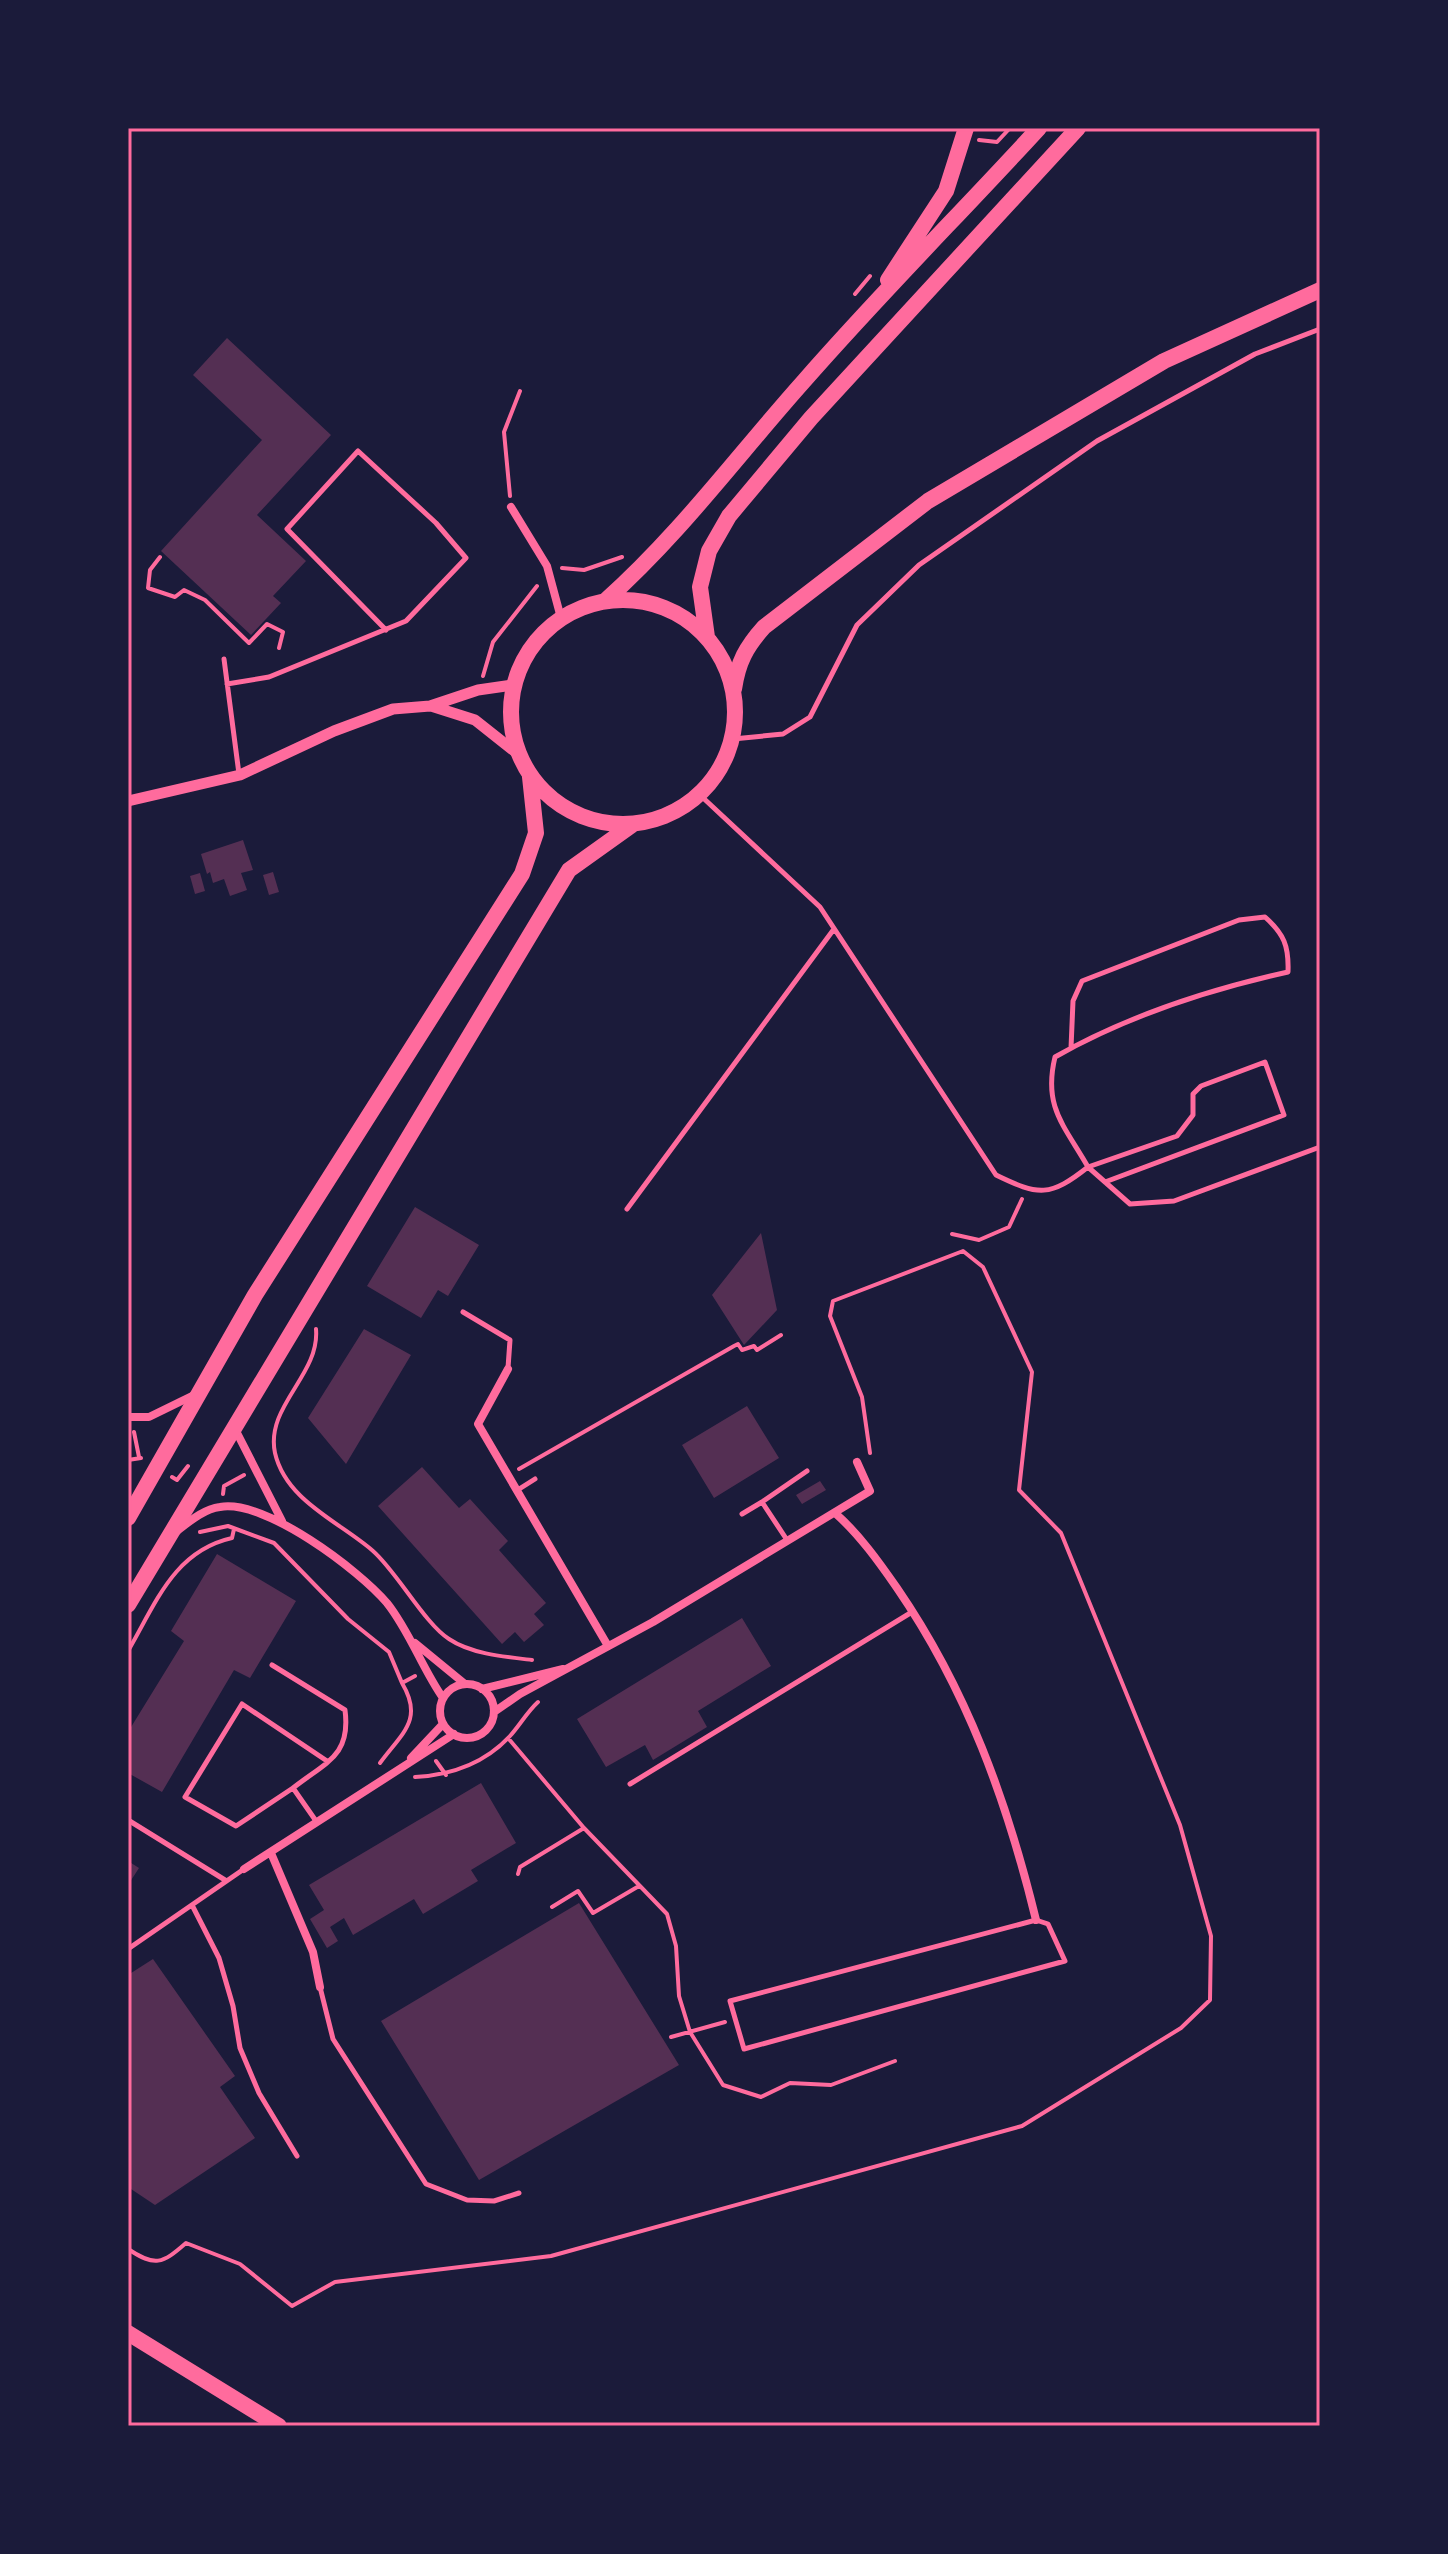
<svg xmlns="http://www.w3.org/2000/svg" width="1448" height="2554" viewBox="0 0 1448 2554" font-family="Figtree,sans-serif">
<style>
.building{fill:#542f53}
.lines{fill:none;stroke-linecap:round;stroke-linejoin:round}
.path{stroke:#ff6b9d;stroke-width:4}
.service{stroke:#ff6b9d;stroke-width:5}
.minor{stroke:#ff6b9d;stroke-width:8}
.tertiary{stroke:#ff6b9d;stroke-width:11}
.trunk{stroke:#ff6b9d;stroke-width:16}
.neatline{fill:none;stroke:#ff6b9d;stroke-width:3}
</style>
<rect width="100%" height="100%" fill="#1b1b3a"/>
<path class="building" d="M 227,338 L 331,435 L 257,515 L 306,561 L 273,596 L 281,603 L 251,635 L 161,551 L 262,440 L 193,375 Z
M 243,840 L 253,870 L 241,873 L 247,890 L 230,896 L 224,879 L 213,883 L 210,872 L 207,874 L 201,854 Z
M 273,872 L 279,892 L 269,895 L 263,875 Z
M 200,873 L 205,891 L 195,894 L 190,876 Z
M 415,1207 L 479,1245 L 448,1296 L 438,1290 L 421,1318 L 367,1286 Z
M 761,1233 L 777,1310 L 744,1345 L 712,1295 Z
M 364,1329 L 411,1355 L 346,1464 L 308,1418 Z
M 747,1406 L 779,1458 L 714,1498 L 682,1445 Z
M 422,1467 L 459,1508 L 470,1499 L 508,1541 L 499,1550 L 546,1603 L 534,1614 L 544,1625 L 524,1642 L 515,1632 L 502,1644 L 378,1506 Z
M 820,1481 L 826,1490 L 802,1504 L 796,1495 Z
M 217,1554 L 296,1601 L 250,1678 L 234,1670 L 162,1792 L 128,1773 L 128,1732 L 184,1641 L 171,1631 Z
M 742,1618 L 771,1666 L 698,1711 L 707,1727 L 653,1760 L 645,1745 L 606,1767 L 577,1719 Z
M 481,1783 L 516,1843 L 471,1870 L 478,1881 L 423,1914 L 414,1899 L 353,1935 L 344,1918 L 330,1927 L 338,1941 L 327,1948 L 310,1919 L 324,1910 L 309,1885 Z
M 128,1861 L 139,1868 L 128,1885 Z
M 579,1903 L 679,2065 L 479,2180 L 381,2021 Z
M 153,1959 L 235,2076 L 220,2087 L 255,2138 L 155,2205 L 128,2187 L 128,1975 Z"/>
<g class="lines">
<path class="path" d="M 979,140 L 997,142 L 1010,128
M 855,294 L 870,276
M 510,496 L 504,432 L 520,391
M 160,557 L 150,570 L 148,588 L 175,597 L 184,590 L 205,600 L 249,643 L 267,624 L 283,632 L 279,648
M 562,568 L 584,570 L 622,557
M 483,676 L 493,642 L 537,586
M 952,1234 L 979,1240 L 1009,1227 L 1022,1199
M 316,1329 C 320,1375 265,1406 275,1453 C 286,1501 340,1522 373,1551 C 397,1572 425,1624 449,1639 C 471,1654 506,1657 532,1660
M 134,1432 L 139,1457
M 128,1460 L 141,1458
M 519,1469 L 734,1346 L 738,1344 L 742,1350 L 754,1346 L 757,1350 L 781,1335
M 172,1477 L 177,1480 L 188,1466
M 223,1494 L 224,1486 L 244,1475
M 200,1532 L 228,1526 L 274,1543 L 348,1619 L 389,1652 L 402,1683
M 128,1651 C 156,1603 174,1551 232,1538 L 234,1529
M 508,1738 L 584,1828 L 667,1914 L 676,1946 L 679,1996 L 690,2032 L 723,2085 L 761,2097 L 790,2083 L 831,2085 L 895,2061
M 436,1761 L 446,1775
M 380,1763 C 402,1733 424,1720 402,1683 L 415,1676
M 415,1777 C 451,1775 484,1764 510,1736 C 520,1725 527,1712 538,1702
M 518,1874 L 520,1867 L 584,1828
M 552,1907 L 578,1891 L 593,1913 L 639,1886
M 671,2037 L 725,2022
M 128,2249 C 155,2267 162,2264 186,2243 L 240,2264 L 292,2306 L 335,2282 L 551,2256 L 1022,2126 L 1181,2028 L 1210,2000 L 1211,1936 L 1180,1825 L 1061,1533 L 1019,1490 L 1032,1372 L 983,1267 L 963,1251 L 833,1301 L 830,1316 L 862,1397 L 870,1453"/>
<path class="service" d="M 224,659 L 239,774
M 227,684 L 269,677 L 406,621 L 466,558 L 436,523 L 358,451 L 287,529 L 386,630
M 733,739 L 783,734 L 810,717 L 857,625 L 919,565 L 1097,441 L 1255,354 L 1320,329
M 700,795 L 820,907 L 996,1175 C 1039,1196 1050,1197 1088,1167 C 1064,1125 1043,1107 1055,1057 C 1127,1016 1207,990 1288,972 C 1289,946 1284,934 1265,917 L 1239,920 L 1082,981 L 1073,1001 L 1071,1048
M 1105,1182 L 1284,1115 L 1265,1062 L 1201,1086 L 1193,1094 L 1193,1115 L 1177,1136 L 1088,1167 L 1130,1204 L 1174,1201 L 1320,1147
M 627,1209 L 834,929
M 463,1312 L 510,1340 L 508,1368
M 516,1491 L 535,1479
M 742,1514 L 762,1502
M 787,1540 L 762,1502 L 807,1471
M 272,1665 L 345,1710 C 351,1756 326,1762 293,1788 L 316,1821
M 630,1784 L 912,1612
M 293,1788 L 236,1826 L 185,1797 L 242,1704 L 327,1761
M 128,1820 L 225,1880
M 192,1905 L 219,1958 L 233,2006 L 240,2048 L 259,2093 L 297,2156
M 1036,1920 L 1048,1924 L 1065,1961 L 744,2049 L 730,2001 Z
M 128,1949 L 244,1869
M 320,1987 L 333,2039 L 426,2184 L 467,2200 L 494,2201 L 519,2193"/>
<path class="minor" d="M 511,507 L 547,566 L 561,618
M 508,1369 L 478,1424 L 608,1646
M 128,1417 L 149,1417 L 194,1395
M 235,1429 L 282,1521
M 835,1513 C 859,1534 879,1562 897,1588 C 967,1690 1007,1801 1036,1920
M 177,1531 C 190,1521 204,1509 220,1507 C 265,1499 359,1570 387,1603 C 410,1632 422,1668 443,1698
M 415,1643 L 465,1684
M440 1711a27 27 0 1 1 54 0a27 27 0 1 1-54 0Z
M 482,1689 L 563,1669
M 494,1712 L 520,1694 L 653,1622 L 870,1491 L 857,1462
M 411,1758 L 443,1724
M 271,1853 L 313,1952 L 320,1987
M 244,1869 L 454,1734"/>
<path class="tertiary" d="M 431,706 L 475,720 L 518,754
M 128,801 L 240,775 L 334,731 L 393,709 L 430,706 L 478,690 L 513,685"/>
<path class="trunk" d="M 888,280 L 946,191 L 966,128
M511 712a112 112 0 1 1 224 0a112 112 0 1 1-224 0Z
M 605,601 C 681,533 737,456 804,381 C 880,294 961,213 1039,128
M 707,637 L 700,587 L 709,551 L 729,516 L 811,418 L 1078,128
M 734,689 C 738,662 746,647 764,627 L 928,501 L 1164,361 L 1320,290
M 128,1518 L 255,1295 L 522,874 L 536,833 L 530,777
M 128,1605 L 569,870 L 632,825
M 128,2333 L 279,2426"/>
</g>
<rect width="1448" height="2554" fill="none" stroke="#1b1b3a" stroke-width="260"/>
<rect x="130" y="130" width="1188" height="2294" class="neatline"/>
</svg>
